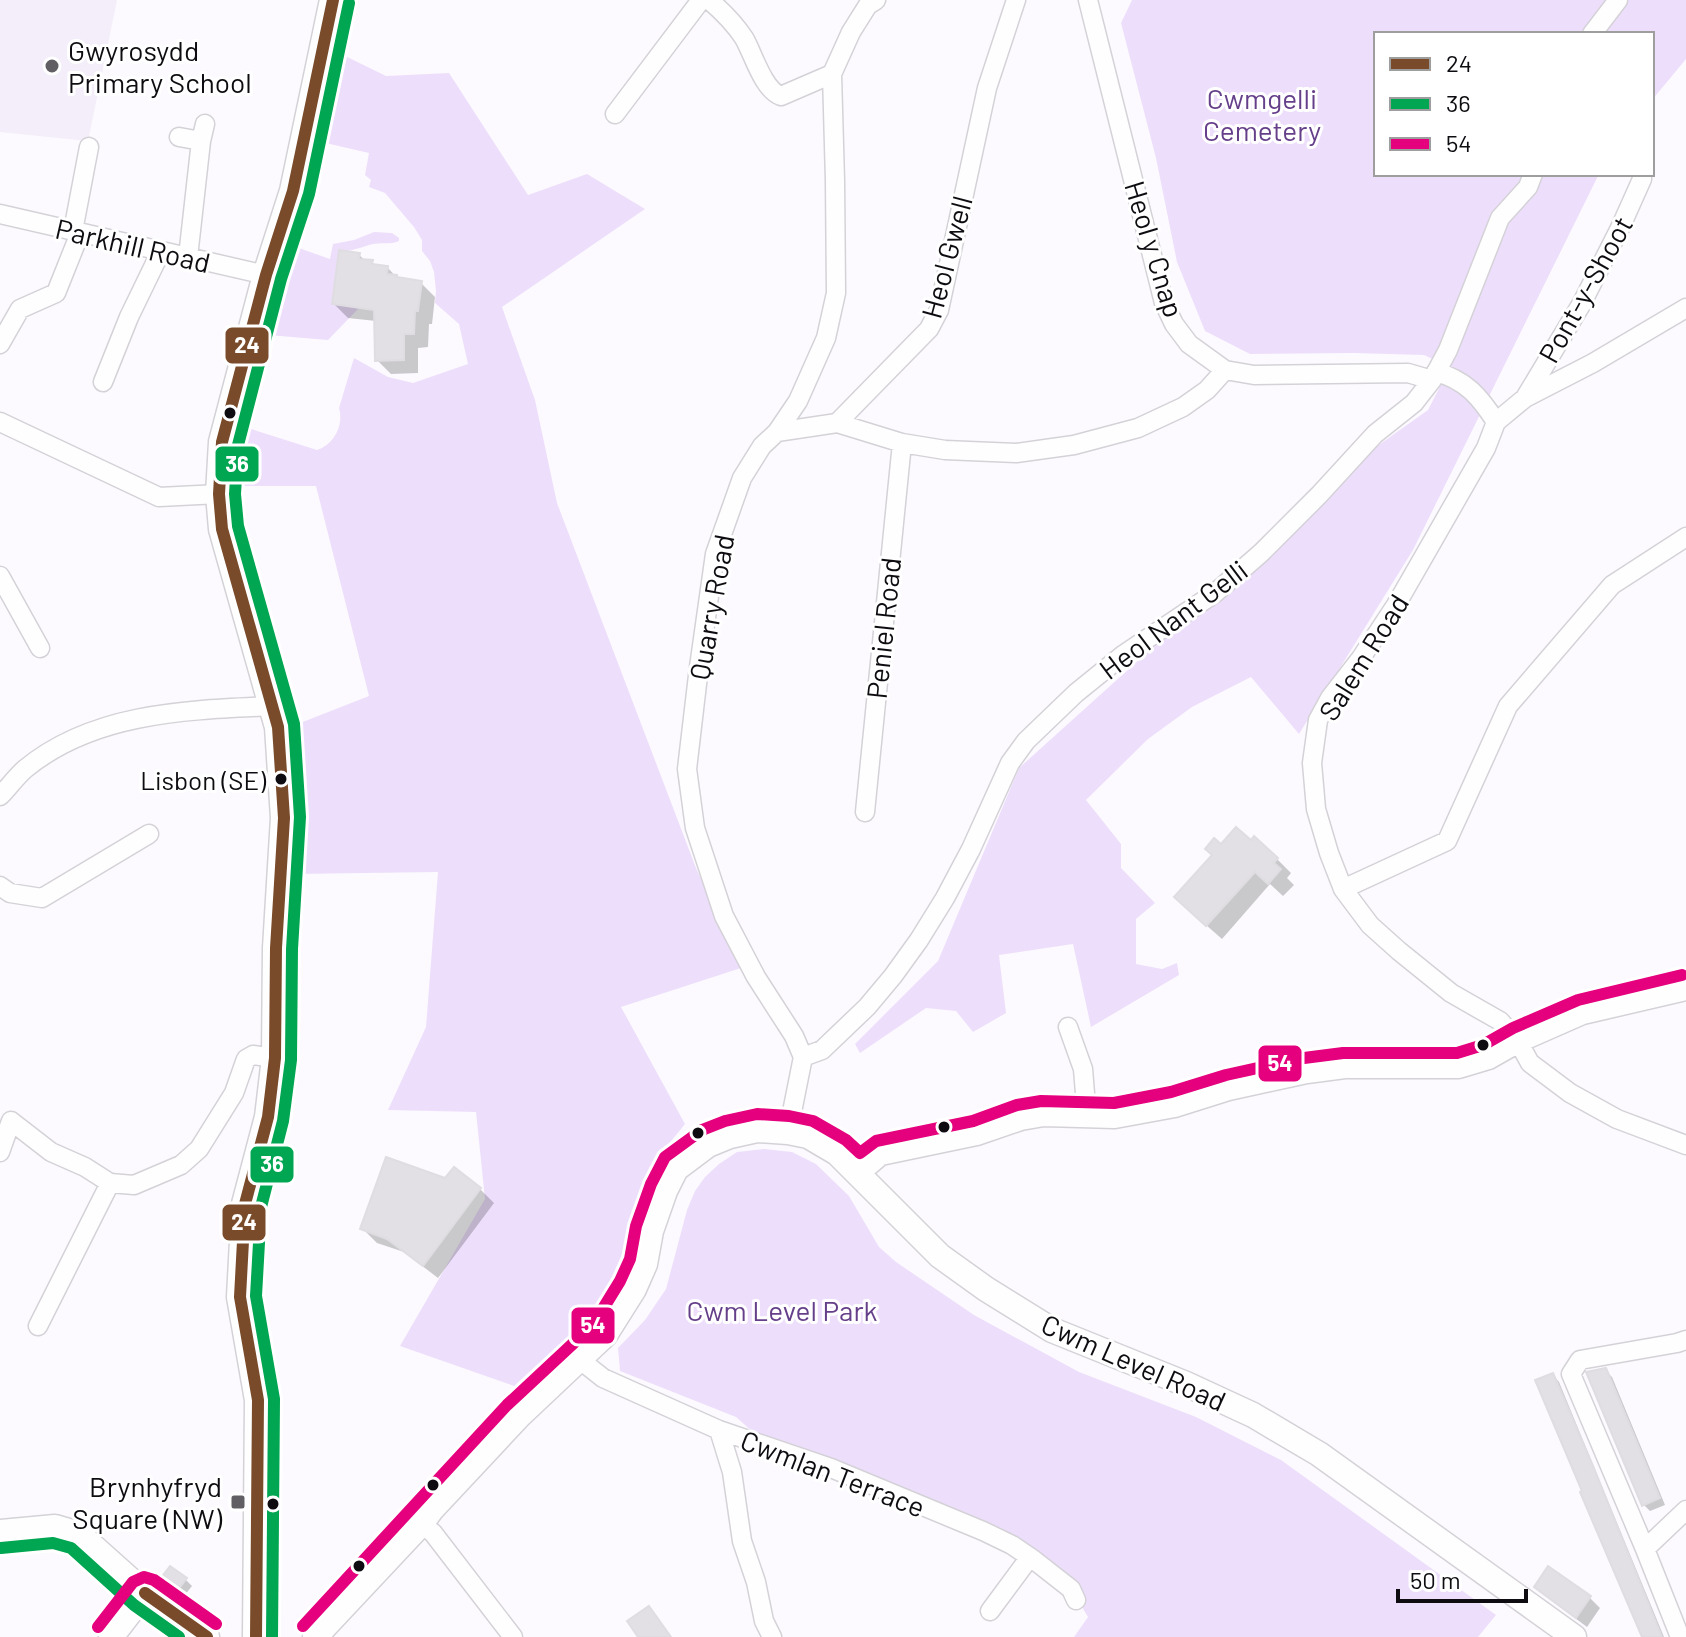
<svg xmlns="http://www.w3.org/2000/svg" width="1686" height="1637" viewBox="0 0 1686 1637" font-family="Barlow,sans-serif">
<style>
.built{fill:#f3eef9}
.green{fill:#eddffc}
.shadow{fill:#0003}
.building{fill:#e2dfe5;stroke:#dfdde1;stroke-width:2}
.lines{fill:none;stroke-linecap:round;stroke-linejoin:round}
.minor-casing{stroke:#d4d2d7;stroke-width:21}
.tertiary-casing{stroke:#d4d2d7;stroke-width:27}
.secondary-casing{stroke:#d4d2d7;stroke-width:29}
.minor{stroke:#fffeff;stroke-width:18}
.tertiary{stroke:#fffeff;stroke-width:24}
.secondary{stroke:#fffeff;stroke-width:26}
.bus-1-casing{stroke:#fff;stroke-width:18}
.bus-2-casing{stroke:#fff;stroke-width:18}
.bus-3-casing{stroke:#fff;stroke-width:18}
.bus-1{stroke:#7a4b2a;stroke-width:12}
.bus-2{stroke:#00a651;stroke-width:12}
.bus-3{stroke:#e5007d;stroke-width:12}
.poi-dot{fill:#615f63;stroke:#fff;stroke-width:3}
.bus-dot{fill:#0e0c10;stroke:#fff;stroke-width:3}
.labels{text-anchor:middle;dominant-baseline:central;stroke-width:6;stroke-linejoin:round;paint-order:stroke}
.bus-label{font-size:26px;fill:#0e0c10;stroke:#fff;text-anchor:end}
.poi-label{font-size:28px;fill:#0e0c10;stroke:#fff;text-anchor:start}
.park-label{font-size:28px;fill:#653f8a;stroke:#fff}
.street-label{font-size:28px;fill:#0e0c10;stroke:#fff}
.line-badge{stroke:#fff;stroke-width:3}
.badge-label{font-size:22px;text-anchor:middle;font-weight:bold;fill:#fff}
</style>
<rect width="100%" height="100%" fill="#fcfafe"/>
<path class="built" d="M 0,0 L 117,0 L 88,141 L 0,132 Z"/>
<path class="green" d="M 1132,0 L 1686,0 L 1686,59 L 1652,100 L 1652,34 L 1376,34 L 1376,174 L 1599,174 L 1413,550 L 1299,734 L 1251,677 L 1192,707 L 1148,739 L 1086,800 L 1121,844 L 1121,868 L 1155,903 L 1136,919 L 1136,964 L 1162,969 L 1177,963 L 1179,975 L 1091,1027 L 1073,944 L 999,955 L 1006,1013 L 973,1032 L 956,1011 L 926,1008 L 860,1053 L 855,1044 L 938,961 L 1019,768 L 1373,449 L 1428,410 L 1450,367 L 1424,355 L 1354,353 L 1250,354 L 1205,331 L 1177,262 L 1156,158 L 1121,23 Z
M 339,53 L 386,76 L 449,73 L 528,195 L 587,174 L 645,209 L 502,307 L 535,400 L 557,503 L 696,868 L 741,968 L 621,1007 L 685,1124 L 663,1151 L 631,1234 L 592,1322 L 523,1389 L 400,1346 L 485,1199 L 476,1112 L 388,1110 L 426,1027 L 438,872 L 294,874 L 295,725 L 369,696 L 316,486 L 229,486 L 245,427 L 317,450 C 334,445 344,425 339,408 L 354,358 L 388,377 L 413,383 L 468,364 L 459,324 L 435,303 L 436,291 L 434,272 L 430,261 L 422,251 L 422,240 L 414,227 L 385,193 L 369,187 L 371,180 L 365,175 L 369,153 L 317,141 Z
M 374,232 L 392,233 L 399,238 L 399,241 C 390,245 382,242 373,244 C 361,247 352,252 339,251 L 332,304 L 359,308 L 328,340 L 268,335 L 293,246 L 330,259 L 333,244 L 354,240 Z
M 764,1149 L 792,1152 L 816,1164 L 849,1196 L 879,1247 L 896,1262 L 974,1315 L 1079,1372 L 1196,1417 L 1281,1460 L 1496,1615 L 1478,1637 L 1074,1637 L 1088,1617 L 1082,1607 L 1074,1583 L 754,1433 L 736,1417 L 620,1371 L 618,1348 L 645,1320 L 666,1289 L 687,1210 L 695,1191 L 705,1177 L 719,1164 L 737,1152 Z"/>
<path class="shadow" d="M 359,255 L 366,261 L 372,262 L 376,266 L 388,268 L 399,280 L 421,283 L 435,297 L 432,324 L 429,324 L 428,347 L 418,348 L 418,373 L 391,374 L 377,360 L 376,321 L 348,318 L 334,304 Z
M 1251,842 L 1277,859 L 1291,873 L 1287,878 L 1294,885 L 1283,896 L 1270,884 L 1222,939 L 1190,911 L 1221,846 Z
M 454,1170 L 480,1189 L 494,1203 L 438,1278 L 404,1252 L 377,1243 L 363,1229 L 446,1181 Z
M 1605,1370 L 1612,1377 L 1665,1505 L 1650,1511 L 1643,1504 Z
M 1553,1375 L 1559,1382 L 1664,1637 L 1644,1637 Z
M 1549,1569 L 1590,1598 L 1600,1608 L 1587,1627 L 1547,1597 L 1537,1587 Z
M 185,1579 L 192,1586 L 181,1600 L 166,1590 Z"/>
<path class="building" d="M 339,250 L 360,253 L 359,259 L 373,260 L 372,264 L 388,266 L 387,274 L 397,275 L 397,277 L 422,281 L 418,311 L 415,311 L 414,334 L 404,334 L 404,360 L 375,361 L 374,310 L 332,304 Z
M 1236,827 L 1251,840 L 1254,836 L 1278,858 L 1274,863 L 1281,869 L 1268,884 L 1255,872 L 1206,926 L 1174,897 L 1212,855 L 1205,849 L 1214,838 L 1221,844 Z
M 386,1157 L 445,1178 L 454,1167 L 481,1188 L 423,1266 L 387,1239 L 360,1229 Z
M 1606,1368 L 1660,1498 L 1642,1506 L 1586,1372 Z
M 1553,1373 L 1593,1466 L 1662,1637 L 1642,1637 L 1580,1492 L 1582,1491 L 1535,1380 Z
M 170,1566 L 187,1578 L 174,1595 L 157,1583 Z
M 1548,1566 L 1591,1596 L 1576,1618 L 1534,1587 Z
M 649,1606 L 671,1637 L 638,1637 L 627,1621 Z"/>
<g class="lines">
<defs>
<path id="minor" d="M 709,0 C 722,11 734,23 744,38 C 753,53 763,90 781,96 L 832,74
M 1088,0 L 1164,303 L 1174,324 L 1189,344 L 1225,370 L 1254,375 L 1408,373 L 1432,380
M 1592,34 L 1618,0
M 615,114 L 701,0
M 179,137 L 201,141
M 0,214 L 266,275
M 73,231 L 89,147
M 188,257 L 201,141 L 205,124
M 0,344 L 20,309 L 56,293 L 80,233
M 1436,372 C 1466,380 1480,397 1496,422 L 1486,448 L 1396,605 L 1361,658 L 1330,698 L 1318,720 L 1312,763 L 1316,809 L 1329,853 L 1343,889 L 1370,925 L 1399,951 L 1451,993 L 1500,1021 L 1519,1043 L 1530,1063 L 1570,1093 L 1617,1119 L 1686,1145
M 103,382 L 129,317 L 161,251
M 1525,398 L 1582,303 L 1621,226 L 1642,179
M 0,422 L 159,497 L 219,494
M 1496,422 L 1525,398 L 1593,363 L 1686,308
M 837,423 L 902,443 L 945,450 L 1016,453 L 1074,445 L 1138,428 L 1183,407 L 1207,390 L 1225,370
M 777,432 L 837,423 L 929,329 L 939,310 L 987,88 L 1016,0
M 0,576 L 40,648
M 0,796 C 8,788 16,777 25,769 C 94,712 188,710 273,706
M 865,812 L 902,443
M 0,886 L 10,893 L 42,898 L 149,834
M 1343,889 L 1447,841 L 1508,706 L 1612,585 L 1686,537
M 1068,1027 L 1083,1069 L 1087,1118
M 803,1057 L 822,1050 L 867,1007 L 893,976 L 919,940 L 945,898 L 971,849 L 1010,763 L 1026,741 L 1076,693 L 1123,655 L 1215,593 L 1261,553 L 1319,495 L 1375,434 L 1414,403 L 1432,380 L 1448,350 L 1500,218 L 1528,187 L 1533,174
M 788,1132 L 803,1057 L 794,1036 L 756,977 L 724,916 L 695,828 L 687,769 L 699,667 L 715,554 L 742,478 L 762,446 L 777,432 L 798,401 L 826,338 L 836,293 L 835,181 L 832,74 L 851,32 L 868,5 L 876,0
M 0,1152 L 11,1121 L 51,1152 L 85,1167 L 110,1183 L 134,1185 L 181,1165 L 199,1149 L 234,1093 L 246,1059 L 253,1055 L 275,1058
M 860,1174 L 881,1156 L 977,1136 L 1021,1121 L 1044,1117 L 1115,1119 L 1175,1108 L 1229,1091 L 1307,1074 L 1345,1069 L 1459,1069 L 1489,1060 L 1519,1043 L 1583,1015 L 1686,991
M 38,1326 L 110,1183
M 579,1359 L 603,1378 L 719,1430 L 831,1468 L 983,1531 L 1012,1545 L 1034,1560 L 1071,1589 L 1076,1600
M 719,1430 L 732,1472 L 742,1541 L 756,1582 L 764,1621 L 772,1637
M 421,1524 L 433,1533 L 513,1637
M 1645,1549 L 1686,1510
M 990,1611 L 1030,1557
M 1680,1637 L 1645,1549 L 1571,1374 L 1580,1360 L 1677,1343 L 1686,1340"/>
<path id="tertiary" d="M 0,1532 L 55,1527 L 79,1534 L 145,1593 L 207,1637
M 111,1637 L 145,1593
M 315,1637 L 421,1524 L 432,1509 L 519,1416 L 605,1335 L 634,1289 L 645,1264 L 651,1231 L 665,1191 L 676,1169 L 708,1145 L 730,1136 L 757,1130 L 788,1132 L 808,1136 L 837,1153 L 940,1256 L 986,1289 L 1052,1330 L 1186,1384 L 1253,1415 L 1319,1454 L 1574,1637"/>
<path id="secondary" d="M 256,1637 L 258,1400 L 240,1297 L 245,1204 L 268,1117 L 275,1058 L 276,948 L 284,818 L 278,727 L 222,529 L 219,494 L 222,442 L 266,275 L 293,191 L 333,0"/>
</defs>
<use href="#minor" class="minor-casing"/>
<use href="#tertiary" class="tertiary-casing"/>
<use href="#secondary" class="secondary-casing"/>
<use href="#minor" class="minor"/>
<use href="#tertiary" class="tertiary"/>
<use href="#secondary" class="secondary"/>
<defs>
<path id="bus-1" d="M 145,1593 L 207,1637
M 256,1637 L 258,1400 L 240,1297 L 245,1204 L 268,1117 L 275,1058 L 276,948 L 284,818 L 278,727 L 222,529 L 219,494 L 222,442 L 266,275 L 293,191 L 333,0"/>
<path id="bus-2" d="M 1,1548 L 53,1543 L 71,1548 L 134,1605 L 179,1637
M 272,1637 L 274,1399 L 256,1296 L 261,1207 L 283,1121 L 291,1060 L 292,949 L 300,817 L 294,724 L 238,526 L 235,494 L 238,445 L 281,279 L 309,194 L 349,3"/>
<path id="bus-3" d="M 303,1626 L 507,1405 L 593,1325 L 620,1281 L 630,1259 L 636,1226 L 651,1184 L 665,1157 L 702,1130 L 725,1121 L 757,1114 L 789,1116 L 813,1121 L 846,1140 L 860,1153 L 876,1141 L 973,1121 L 1017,1105 L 1041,1101 L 1114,1103 L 1171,1092 L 1226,1075 L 1304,1058 L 1343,1053 L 1457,1053 L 1483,1045 L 1513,1028 L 1578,1000 L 1682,975
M 98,1627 L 133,1582 L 144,1577 L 154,1580 L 216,1624"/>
</defs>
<use href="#bus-1" class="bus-1-casing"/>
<use href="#bus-2" class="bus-2-casing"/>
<use href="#bus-3" class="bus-3-casing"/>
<use href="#bus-1" class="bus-1"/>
<use href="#bus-2" class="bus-2"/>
<use href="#bus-3" class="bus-3"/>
</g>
<g class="poi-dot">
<circle cx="52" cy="66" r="8"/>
<rect x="230" y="1494" width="16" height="16" rx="4"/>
</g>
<g class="bus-dot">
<circle cx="230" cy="413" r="7"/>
<circle cx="281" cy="779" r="7"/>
<circle cx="1483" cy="1045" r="7"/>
<circle cx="944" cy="1127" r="7"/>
<circle cx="698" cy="1133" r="7"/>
<circle cx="433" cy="1485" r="7"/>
<circle cx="273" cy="1504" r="7"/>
<circle cx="359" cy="1566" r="7"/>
</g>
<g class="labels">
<g class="bus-label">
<text x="266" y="779">Lisbon (SE)</text>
</g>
<g class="poi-label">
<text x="68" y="50">Gwyrosydd<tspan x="68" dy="32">Primary School</tspan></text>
<text x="222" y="1486" text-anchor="end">Brynhyfryd<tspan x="222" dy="32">Square (NW)</tspan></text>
</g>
<g class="park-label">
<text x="1262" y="98">Cwmgelli<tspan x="1262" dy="32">Cemetery</tspan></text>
<text x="782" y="1310">Cwm Level Park</text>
</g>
<g class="street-label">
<text transform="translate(133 245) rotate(13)">Parkhill Road</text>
<text transform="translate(1155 249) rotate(73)">Heol y Cnap</text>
<text transform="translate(946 257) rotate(-75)">Heol Gwell</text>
<text transform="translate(1585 289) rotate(-61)">Pont-y-Shoot</text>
<text transform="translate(711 607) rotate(-80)">Quarry Road</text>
<text transform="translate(1173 619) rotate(-37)">Heol Nant Gelli</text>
<text transform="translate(883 628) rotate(-84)">Peniel Road</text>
<text transform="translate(1363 657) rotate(-58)">Salem Road</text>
<text transform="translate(1134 1362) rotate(24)">Cwm Level Road</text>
<text transform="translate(833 1473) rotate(21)">Cwmlan Terrace</text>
</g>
</g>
<g class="line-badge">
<rect x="224" y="326" width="46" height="39" rx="8" fill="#7a4b2a"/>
<rect x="214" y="445" width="46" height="38" rx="8" fill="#00a651"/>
<rect x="1257" y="1044" width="46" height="39" rx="8" fill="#e5007d"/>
<rect x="249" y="1145" width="46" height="39" rx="8" fill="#00a651"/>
<rect x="221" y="1203" width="46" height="39" rx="8" fill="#7a4b2a"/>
<rect x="570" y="1306" width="46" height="39" rx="8" fill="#e5007d"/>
</g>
<g class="badge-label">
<text x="247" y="353">24</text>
<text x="237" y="472">36</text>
<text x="1280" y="1071">54</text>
<text x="272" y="1172">36</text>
<text x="244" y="1230">24</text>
<text x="593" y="1333">54</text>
</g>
<rect x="1374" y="32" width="280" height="144" fill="#ffffff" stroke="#9f9e9f" stroke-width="2"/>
<rect x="1390" y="58" width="40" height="12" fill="#7a4b2a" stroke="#9f9e9f" stroke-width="2"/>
<text x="1446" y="72" font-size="24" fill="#0e0c10">24</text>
<rect x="1390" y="98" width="40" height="12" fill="#00a651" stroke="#9f9e9f" stroke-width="2"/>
<text x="1446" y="112" font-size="24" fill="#0e0c10">36</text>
<rect x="1390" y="138" width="40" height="12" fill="#e5007d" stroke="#9f9e9f" stroke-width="2"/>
<text x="1446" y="152" font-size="24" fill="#0e0c10">54</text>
<path d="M1398 1589v12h128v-12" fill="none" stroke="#0e0c10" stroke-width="4"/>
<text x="1410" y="1589" font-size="24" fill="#0e0c10" stroke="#ffffff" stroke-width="6" paint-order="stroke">50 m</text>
</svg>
